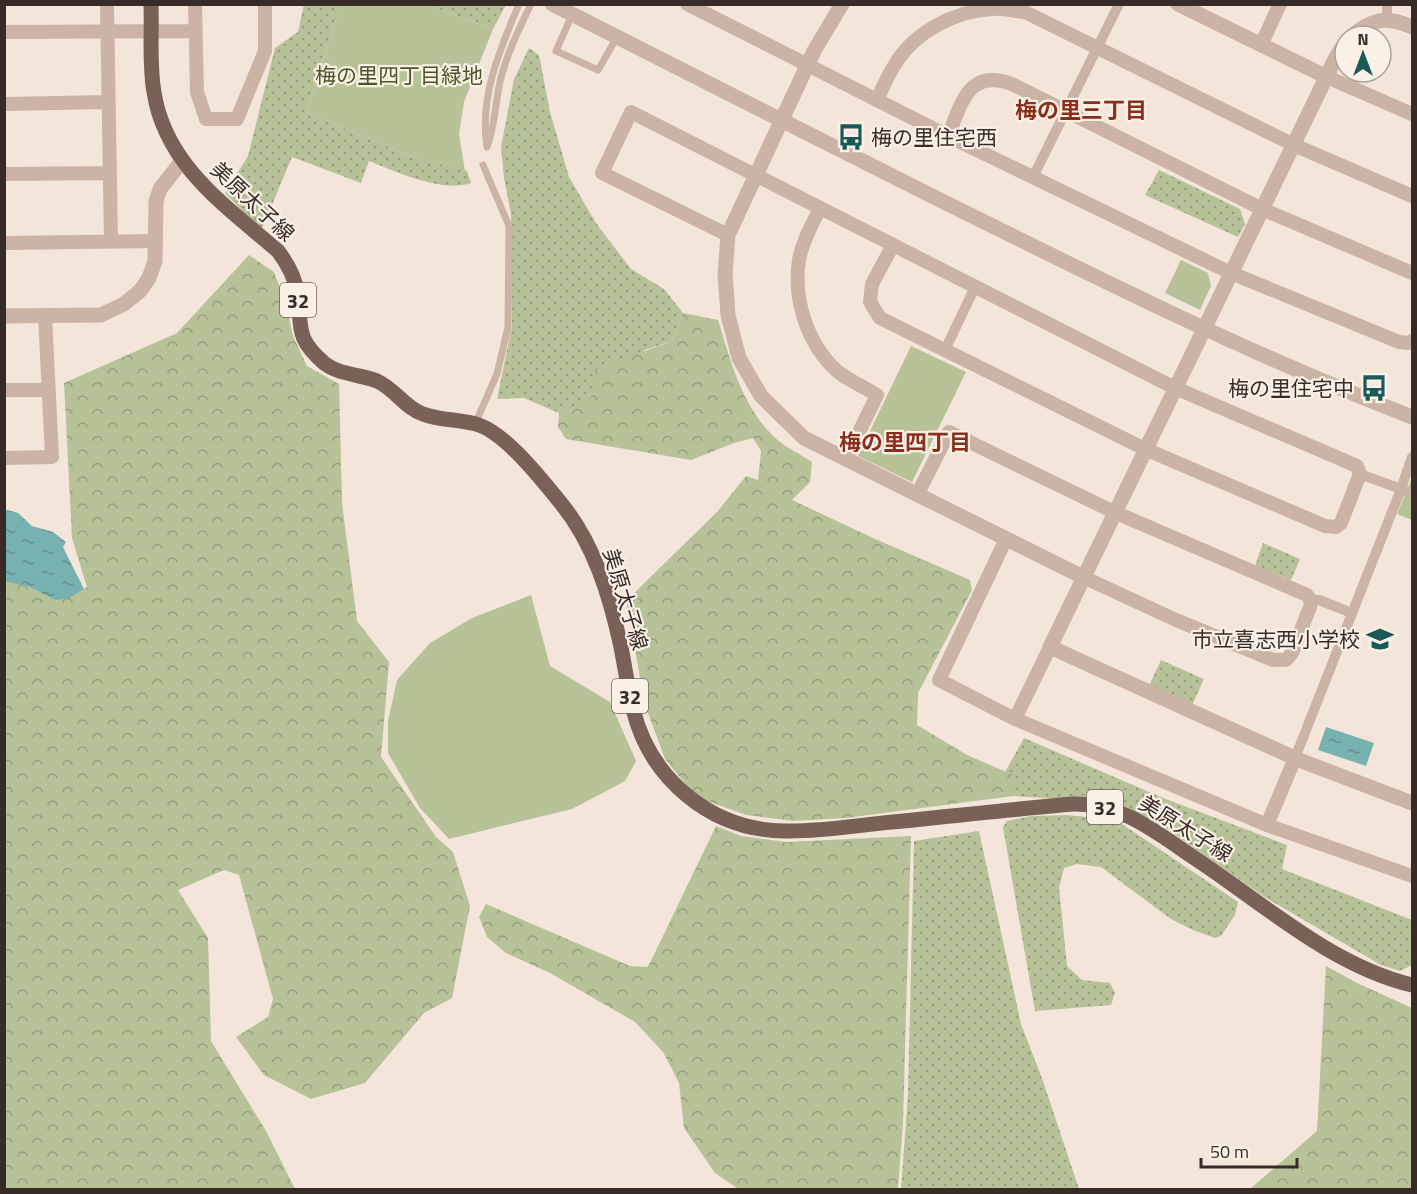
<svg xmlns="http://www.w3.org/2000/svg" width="1417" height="1194" viewBox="0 0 1417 1194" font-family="'Titillium Web','Noto Sans JP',sans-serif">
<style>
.grass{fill:url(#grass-dots)}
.forest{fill:url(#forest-crowns)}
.green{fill:#b7c299}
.water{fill:url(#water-ripples)}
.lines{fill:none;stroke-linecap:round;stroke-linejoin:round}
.service{stroke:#cbb4a5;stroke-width:7}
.pedestrian{stroke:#cbb4a5;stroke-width:10}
.minor{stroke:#cbb4a5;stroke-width:14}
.tertiary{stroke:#cbb4a5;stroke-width:15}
.primary{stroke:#796157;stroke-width:15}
.labels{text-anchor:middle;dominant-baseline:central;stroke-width:4.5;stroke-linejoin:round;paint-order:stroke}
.shield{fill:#faf0e6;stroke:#716660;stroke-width:1.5}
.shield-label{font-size:20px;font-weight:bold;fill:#362b27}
.park-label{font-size:21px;fill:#485629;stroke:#faf0e6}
.poi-label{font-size:21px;fill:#362b27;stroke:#faf0e6;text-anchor:end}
.street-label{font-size:21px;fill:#362b27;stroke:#faf0e6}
.neighbourhood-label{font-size:22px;font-weight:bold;fill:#89301c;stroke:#faf0e6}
</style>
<defs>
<pattern id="grass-dots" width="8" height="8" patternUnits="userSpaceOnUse" patternTransform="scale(1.5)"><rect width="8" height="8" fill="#b7c299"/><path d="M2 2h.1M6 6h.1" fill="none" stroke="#969e7d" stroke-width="1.8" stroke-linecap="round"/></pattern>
<pattern id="forest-crowns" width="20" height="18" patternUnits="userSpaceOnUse" patternTransform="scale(1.5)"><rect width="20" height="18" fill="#b7c299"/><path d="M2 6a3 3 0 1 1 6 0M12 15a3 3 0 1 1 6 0" fill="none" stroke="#969e7d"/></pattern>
<pattern id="water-ripples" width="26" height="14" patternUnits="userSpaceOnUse" patternTransform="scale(1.5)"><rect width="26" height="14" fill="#77b1b0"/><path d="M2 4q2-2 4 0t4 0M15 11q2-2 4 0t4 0" fill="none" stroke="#62908f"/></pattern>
</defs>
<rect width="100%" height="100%" fill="#f3e5d9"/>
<path class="grass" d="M 304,4 L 341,5 L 306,112 L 410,156 L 467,171 L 471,183 C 442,193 397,172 369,161 L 361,183 L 292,157 L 261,231 L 225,193 L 248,156 L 275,48 L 298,32 Z
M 428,5 L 506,5 L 493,29 Z
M 529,48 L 539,55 L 550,112 L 569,177 L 596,223 L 631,269 L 664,289 L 683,313 L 672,341 L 645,350 L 591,403 L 559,413 L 524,398 L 497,399 L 512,326 L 511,214 L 504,178 L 501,147 L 514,79 Z
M 1159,170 L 1240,209 L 1245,224 L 1238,237 L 1145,195 Z
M 1263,543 L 1300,559 L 1291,580 L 1255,566 Z
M 1161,660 L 1204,679 L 1192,705 L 1149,686 Z
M 1024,738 L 1163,798 L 1287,845 L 1282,869 L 1412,920 L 1412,965 L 1400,971 L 1381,965 L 1266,898 L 1164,827 L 1121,809 L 1092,801 L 1013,796 L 1013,776 L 1005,772 Z
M 1067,815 L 1096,818 L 1119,822 L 1238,902 L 1235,915 L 1221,936 L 1215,938 L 1193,930 L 1171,919 L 1101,867 L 1077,864 L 1064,868 L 1059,888 L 1067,966 L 1082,980 L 1110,983 L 1115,993 L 1111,1005 L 1035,1011 L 1003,827 L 1007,821 L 1031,816 Z
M 979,831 L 1021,1024 L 1043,1081 L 1079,1189 L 901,1189 L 908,1094 L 914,841 Z"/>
<path class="forest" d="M 249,255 L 274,272 L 286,304 L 293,336 L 307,366 L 339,384 L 342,503 L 357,621 L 389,662 L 381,757 L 436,837 L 453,852 L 470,906 L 452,998 L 424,1013 L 365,1083 L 311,1099 L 264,1075 L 236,1037 L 268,1017 L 273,999 L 239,875 L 224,870 L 178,890 L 208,938 L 211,1041 L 266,1131 L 295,1189 L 5,1189 L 4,577 L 57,599 L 73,595 L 87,587 L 72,538 L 64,383 L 177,333 Z
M 683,313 L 718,320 C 732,365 744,415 784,445 C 793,451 803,456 812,462 L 810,482 L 792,500 L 873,538 L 970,580 L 972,590 L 918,693 L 917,725 L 967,755 L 1013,775 L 1013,796 L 846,818 L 793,821 L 746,815 L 696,797 L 665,759 L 645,705 L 626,601 L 718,511 L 746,476 L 758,480 L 761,451 L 753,438 L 734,443 L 691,460 L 566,439 L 558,427 L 559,413 L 590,402 L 594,370 L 672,341 Z
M 716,826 L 741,836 L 786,842 L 911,836 L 903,1123 L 898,1189 L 738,1189 L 715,1173 L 684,1128 L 679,1083 L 663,1052 L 635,1022 L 550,973 L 506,953 L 487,937 L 479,917 L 486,904 L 630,966 L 648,967 Z
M 1326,966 L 1357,983 L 1412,1008 L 1412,1189 L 1250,1189 L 1317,1131 Z"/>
<path class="green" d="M 341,5 L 428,5 L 493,29 L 464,102 L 459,134 L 465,171 L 410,156 L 306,112 Z
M 1181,260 L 1208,273 L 1211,286 L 1200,310 L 1165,293 Z
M 911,346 L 966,372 L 912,482 L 858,456 Z
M 1412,478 L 1412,520 L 1397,514 Z
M 531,595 L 550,666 L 610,702 L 636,761 L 625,781 L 572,809 L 449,839 L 420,808 L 388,753 L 388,721 L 397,680 L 430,643 L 472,618 Z"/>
<path class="water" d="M 4,509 L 18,513 L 32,526 L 53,532 L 66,542 L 63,547 L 84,589 L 69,598 L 56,600 L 29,587 L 5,581 Z
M 1326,727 L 1374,743 L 1366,766 L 1318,750 Z"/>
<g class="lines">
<path class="service" d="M 519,4 C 500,49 479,97 487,147 C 496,124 495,98 502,74 C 509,49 520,27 531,4
M 572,15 L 556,51 L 598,70 L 617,37
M 475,424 L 497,374 L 508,327 L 509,226 L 483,165"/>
<path class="pedestrian" d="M 1387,4 L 1387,20
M 1033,177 L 1119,4
M 945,350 L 975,287
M 1412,457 L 1401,489 L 1412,494
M 1311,600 L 1319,600 L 1352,613
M 1295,758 L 1401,489 L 1360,474"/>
<path class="minor" d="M 107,4 L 111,242
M 195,4 L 197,92 L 206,119 L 237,119 L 265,51 L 265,4
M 687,4 L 950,137 L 1231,273 L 1399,342 L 1408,343 L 1412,341
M 4,32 L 195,31
M 1261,45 L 1280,4
M 1327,77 L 1412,114
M 877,100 C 882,89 887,77 894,66 C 913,33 954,11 992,9 C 1003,8 1014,11 1025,12 L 1294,145 L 1412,196
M 4,104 L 108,102
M 948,136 C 962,103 968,68 1012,84 L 1262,209 L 1412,273
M 4,174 L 109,173
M 820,208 C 812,225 802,242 799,260 C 793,299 807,344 837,371 C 848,380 864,387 877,395 L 846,459
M 728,235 L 602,173 L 631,112 L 1175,388 L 1357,466 L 1360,474 L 1341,523 L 1336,527 L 1325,526 L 1145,449 L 880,318 L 870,302 L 872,284 L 893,245
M 4,243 L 156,241
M 4,390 L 48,390
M 4,458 L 52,457 L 45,316
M 917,495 L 949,432 L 1114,512 L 1307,595 L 1311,600 L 1310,607 L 1292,653 L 1286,660 L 1273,660 L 1176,620 L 1083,577
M 1006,539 L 939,680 L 1015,719 L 1267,825 L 1412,876
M 1015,719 L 1050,647
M 1267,825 L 1295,758"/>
<path class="tertiary" d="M 552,4 C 682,71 812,135 942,201 C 1097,278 1251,355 1412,417
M 842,4 L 814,51 L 728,235 L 725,274 L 728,315 L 739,358 L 761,396 L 804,438 L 1083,577
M 1178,4 L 1327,77
M 1352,36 C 1373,18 1387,16 1412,27
M 1345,43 L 1336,57 L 1050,647 L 1299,760 L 1412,803
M 4,316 L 101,315 L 124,304 L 140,291 L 149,278 L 155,261 L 156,201 L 160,189 L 182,161"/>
<path class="primary" d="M 151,4 C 152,33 149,64 154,92 C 165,165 226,206 278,251 C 287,263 295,277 297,292 C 303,326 293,336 324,363 C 339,375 360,374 377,381 C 395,389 405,408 423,414 C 441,421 461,419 479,425 C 507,435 541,479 560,502 C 594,543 610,596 621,647 C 625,668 628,689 633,709 C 650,779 711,830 784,831 C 824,832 864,824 903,821 C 960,815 1016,809 1073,804 C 1122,803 1157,833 1196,859 C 1264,904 1332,966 1412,985"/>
</g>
<defs>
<symbol id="bus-bare" viewBox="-9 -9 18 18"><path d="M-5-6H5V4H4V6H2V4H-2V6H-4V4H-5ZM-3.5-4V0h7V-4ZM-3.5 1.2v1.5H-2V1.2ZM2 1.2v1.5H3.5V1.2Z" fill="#1a595a" stroke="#faf0e6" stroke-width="2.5" paint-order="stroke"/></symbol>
<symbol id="school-bare" viewBox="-9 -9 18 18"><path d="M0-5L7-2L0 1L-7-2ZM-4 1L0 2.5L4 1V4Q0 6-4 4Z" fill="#1a595a" stroke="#faf0e6" stroke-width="2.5" paint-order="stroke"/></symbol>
</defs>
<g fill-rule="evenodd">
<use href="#bus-bare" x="832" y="118" width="38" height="38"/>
<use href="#bus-bare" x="1355" y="369" width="38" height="38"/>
<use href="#school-bare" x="1361" y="620" width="38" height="38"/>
</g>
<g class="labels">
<g class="shield">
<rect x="280" y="283" width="36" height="34" rx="4.5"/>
<rect x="612" y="679" width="36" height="34" rx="4.5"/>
<rect x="1087" y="790" width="36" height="34" rx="4.5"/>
</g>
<g class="shield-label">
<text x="298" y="300">32</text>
<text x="630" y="696">32</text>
<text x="1105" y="807">32</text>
</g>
<g class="park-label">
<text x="399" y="75">梅の里四丁目緑地</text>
</g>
<g class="poi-label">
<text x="871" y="137" text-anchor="start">梅の里住宅西</text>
<text x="1354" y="388">梅の里住宅中</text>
<text x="1360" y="639">市立喜志西小学校</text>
</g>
<g class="street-label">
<text transform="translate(253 201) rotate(43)">美原太子線</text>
<text transform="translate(626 599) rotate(73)">美原太子線</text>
<text transform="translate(1186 828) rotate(32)">美原太子線</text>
</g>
<g class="neighbourhood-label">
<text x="1081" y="110">梅の里三丁目</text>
<text x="905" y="442">梅の里四丁目</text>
</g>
</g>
<rect width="1417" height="1194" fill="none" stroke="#362b27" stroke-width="12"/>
<g transform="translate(1363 54)"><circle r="28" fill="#faf0e6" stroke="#aca19a" stroke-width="1.5"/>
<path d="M0-4.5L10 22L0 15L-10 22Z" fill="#1a595a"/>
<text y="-9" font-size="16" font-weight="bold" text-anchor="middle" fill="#362b27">N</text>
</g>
<path d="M1201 1158v9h96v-9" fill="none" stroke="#362b27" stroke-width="3"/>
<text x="1210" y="1158" font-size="18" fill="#362b27" stroke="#faf0e6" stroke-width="4.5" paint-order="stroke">50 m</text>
</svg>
